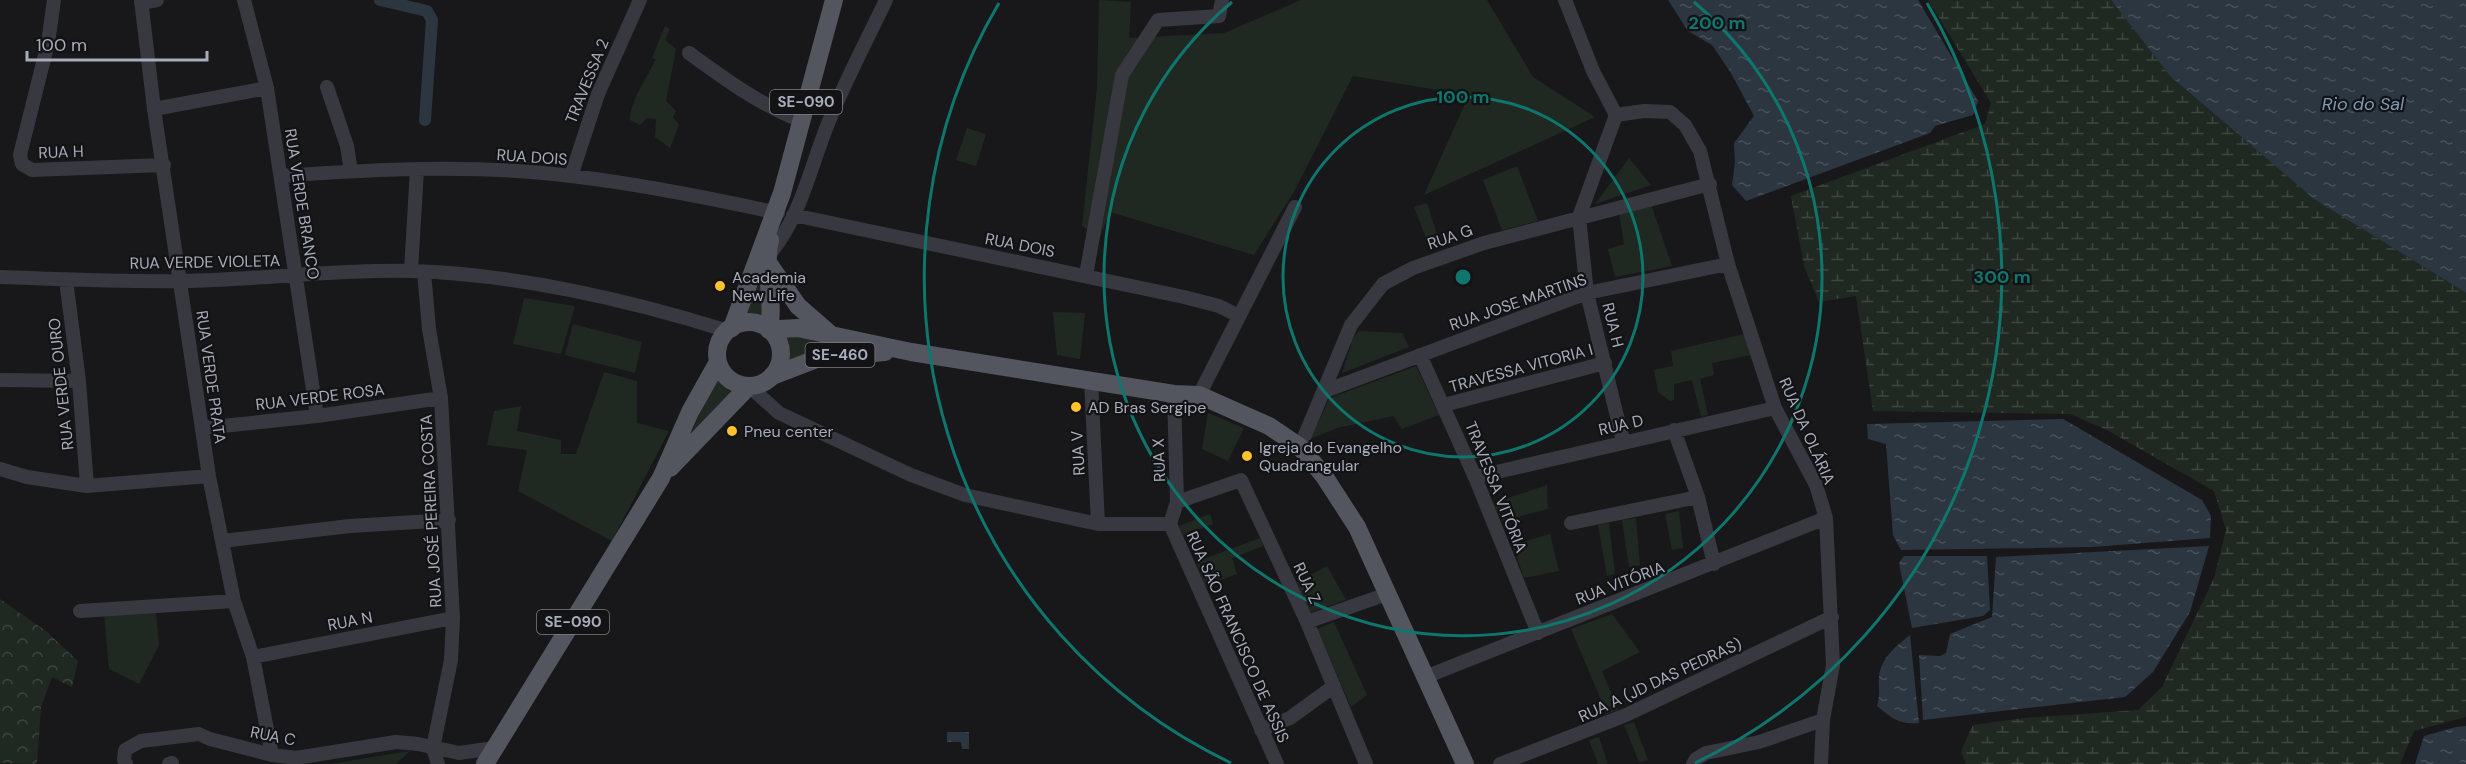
<svg xmlns="http://www.w3.org/2000/svg" width="2466" height="764" viewBox="0 0 2466 764" font-family="'DM Sans',sans-serif">
<style>
.green{fill:#1f2921}
.forest{fill:url(#forest-crowns)}
.wetland{fill:url(#wetland-marsh)}
.water{fill:url(#water-ripples)}
.lines{fill:none;stroke-linecap:round;stroke-linejoin:round}
.canal{stroke:#2c3640;stroke-width:12}
.minor{stroke:#383940;stroke-width:14}
.major{stroke:#54565f;stroke-width:18}
.ring{fill:none;stroke:#0f766e;stroke-width:3}
.poi-dot{fill:#ffc22b;stroke:#131215;stroke-width:2}
.labels{text-anchor:middle;dominant-baseline:central;stroke-width:4.5;stroke-linejoin:round;paint-order:stroke}
.shield{fill:#131215;stroke:#7b7e89;stroke-width:1.5}
.shield-label{font-size:15px;font-weight:bold;fill:#a8adbb}
.street-label{font-size:16px;fill:#a8adbb;stroke:#131215}
.poi-label{font-size:16px;fill:#a8adbb;stroke:#131215;text-anchor:start}
.water-label{font-size:18px;font-style:italic;fill:#7c9ab9;stroke:#131215}
.centre{fill:#0f766e;stroke:#131215;stroke-width:3}
.ring-label{font-size:18px;text-anchor:middle;font-weight:bold;fill:#0f766e;stroke:#131215;stroke-width:4.5;stroke-linejoin:round;paint-order:stroke}
</style>
<defs>
<pattern id="forest-crowns" width="20" height="18" patternUnits="userSpaceOnUse" patternTransform="scale(1.5)"><rect width="20" height="18" fill="#1f2921"/><path d="M2 6a3 3 0 1 1 6 0M12 15a3 3 0 1 1 6 0" fill="none" stroke="#3d453f"/></pattern>
<pattern id="wetland-marsh" width="20" height="14" patternUnits="userSpaceOnUse" patternTransform="scale(1.5)"><rect width="20" height="14" fill="#1f2921"/><path d="M1 5h8M5 5V1M11 12h8M15 12V8" fill="none" stroke="#3d453f"/></pattern>
<pattern id="water-ripples" width="26" height="14" patternUnits="userSpaceOnUse" patternTransform="scale(1.5)"><rect width="26" height="14" fill="#2c3640"/><path d="M2 4q2-2 4 0t4 0M15 11q2-2 4 0t4 0" fill="none" stroke="#48505a"/></pattern>
</defs>
<rect width="100%" height="100%" fill="#18181a"/>
<path class="green" d="M 1099,0 L 1131,2 L 1129,38 L 1224,33 L 1301,0 L 1487,0 L 1533,77 L 1595,117 L 1424,195 L 1469,95 L 1353,76 L 1295,190 L 1254,255 L 1110,212 L 1100,236 L 1082,226 L 1097,88 Z
M 665,26 L 670,29 L 665,40 L 676,49 L 666,101 L 676,111 L 673,117 L 679,125 L 670,148 L 655,137 L 656,119 L 647,118 L 640,125 L 630,120 C 630,101 647,78 656,59 L 652,58 Z
M 967,128 L 986,134 L 976,166 L 956,160 Z
M 1629,158 L 1651,185 L 1595,204 Z
M 1517,166 L 1538,221 L 1502,230 L 1483,180 Z
M 1427,203 L 1441,247 L 1431,251 L 1414,207 Z
M 1651,204 L 1672,266 L 1615,277 L 1608,249 L 1624,244 L 1619,213 Z
M 765,267 L 778,321 L 740,319 Z
M 524,298 L 575,306 L 561,354 L 513,344 Z
M 1053,312 L 1085,313 L 1080,359 L 1057,355 Z
M 573,324 L 642,342 L 635,373 L 565,355 Z
M 1359,331 L 1402,333 L 1409,347 L 1342,373 L 1353,339 Z
M 778,333 L 869,344 L 782,369 L 784,349 Z
M 1744,334 L 1751,355 L 1712,363 L 1714,375 L 1700,379 L 1708,415 L 1701,416 L 1692,380 L 1674,384 L 1674,400 L 1670,401 L 1658,392 L 1654,370 L 1673,366 L 1671,351 Z
M 1416,366 L 1439,415 L 1402,429 L 1393,416 L 1337,428 L 1310,439 L 1330,398 Z
M 604,372 L 637,381 L 637,423 L 669,431 L 612,541 L 518,491 L 527,450 L 487,445 L 494,411 L 521,406 L 517,431 L 561,440 L 561,454 L 576,454 Z
M 717,374 L 728,390 L 741,393 L 684,450 Z
M 1208,413 L 1244,428 L 1228,461 L 1202,449 Z
M 1547,485 L 1548,509 L 1502,521 L 1493,503 Z
M 1679,511 L 1683,548 L 1672,550 L 1665,514 Z
M 1210,514 L 1213,524 L 1183,535 L 1179,526 Z
M 1636,518 L 1640,565 L 1629,567 L 1622,520 Z
M 1609,523 L 1615,574 L 1607,576 L 1598,525 Z
M 1550,534 L 1559,571 L 1524,578 L 1513,545 Z
M 1260,538 L 1263,546 L 1232,558 L 1237,574 L 1205,586 L 1196,562 Z
M 1327,566 L 1346,600 L 1309,613 L 1297,582 Z
M 156,613 L 159,645 L 139,684 L 109,669 L 104,615 Z
M 1612,614 L 1640,652 L 1602,671 L 1618,710 L 1607,714 L 1571,629 Z
M 1334,622 L 1367,695 L 1351,707 L 1317,629 Z
M 1634,722 L 1648,760 L 1639,762 L 1624,725 Z
M 1599,737 L 1608,764 L 1598,764 L 1589,740 Z
M 410,751 L 396,764 L 330,764 Z"/>
<path class="forest" d="M 0,599 L 46,631 L 78,661 L 72,687 L 52,677 L 41,707 L 37,764 L 0,763 Z"/>
<path class="wetland" d="M 1928,0 L 2111,0 L 2170,76 L 2314,199 L 2466,293 L 2466,717 L 2414,731 L 2400,764 L 1966,764 L 1961,751 L 1973,725 L 2024,718 L 2138,710 L 2162,687 L 2214,578 L 2226,530 L 2214,491 L 2107,430 L 2070,414 L 1873,411 L 1856,296 L 1819,302 L 1804,266 L 1791,196 L 1985,124 L 1991,103 Z"/>
<path class="water" d="M 1668,0 L 1918,0 L 1978,101 L 1973,115 L 1935,126 L 1930,133 L 1746,201 L 1732,185 L 1735,162 L 1734,143 L 1754,116 L 1731,73 L 1712,45 L 1688,31 Z
M 2111,0 L 2466,0 L 2466,293 L 2314,199 L 2170,76 Z
M 2063,419 L 2202,500 L 2211,516 L 2210,538 L 2092,547 L 1901,550 L 1893,535 L 1886,444 L 1868,439 L 1867,424 Z
M 2209,546 L 2190,612 L 2153,672 L 2125,697 L 1923,720 L 1919,655 L 1940,656 L 1946,653 L 1950,634 L 1992,617 L 1996,557 Z
M 1904,556 L 1987,556 L 1990,610 L 1983,616 L 1912,628 L 1899,563 Z
M 1910,635 L 1919,723 C 1899,725 1892,718 1877,706 C 1881,691 1878,689 1879,677 C 1881,658 1896,646 1910,635 Z
M 2456,727 L 2466,726 L 2466,764 L 2415,764 L 2424,736 Z
M 947,732 L 969,732 L 969,749 L 962,749 L 961,742 L 947,742 Z"/>
<g class="lines">
<path class="canal" d="M 380,0 L 427,11 L 432,20 L 425,120"/>
<path class="minor" d="M 54,0 L 48,43 L 20,155 L 22,164 L 32,170 L 164,165
M 141,0 L 154,109 L 209,476 L 234,601 L 253,657 L 272,755
M 244,0 L 267,88 L 317,416
M 1565,0 L 1593,71 L 1616,115
M 141,3 L 157,0
M 689,53 C 726,80 759,104 801,121
M 327,87 L 347,146 L 351,171
M 154,109 L 267,88
M 1616,115 L 1644,111 L 1670,112 L 1685,125 L 1700,151 L 1728,264 L 1775,408 L 1816,485 L 1826,518 L 1833,665 L 1823,720 L 1821,764
M 1616,115 L 1579,217 L 1587,293 L 1623,441
M 281,176 C 377,169 475,164 571,176 C 640,184 710,198 778,213
M 571,176 L 598,94 L 640,0
M 793,215 L 1184,297 L 1219,306 L 1239,316
M 768,256 C 799,221 810,169 827,126 C 844,83 866,42 886,0
M 411,271 L 417,169
M 424,272 L 429,329 L 441,398 L 453,618 L 451,660 L 433,748 L 438,764
M 1086,275 L 1122,75 L 1158,20 L 1219,16 L 1222,0
M 0,277 C 60,279 121,282 181,281 C 258,280 336,269 412,271 C 515,274 630,300 728,331
M 66,280 L 79,381 L 87,486
M 1420,355 L 1475,477 L 1538,633
M 0,380 L 79,381
M 1091,381 L 1098,524
M 749,386 L 779,413 L 911,475 L 965,495 L 1098,524 L 1170,524
M 1325,391 L 1587,293 L 1728,264
M 1199,395 L 1295,207
M 1444,405 L 1605,363
M 203,428 L 317,416 L 441,398
M 1674,430 L 1698,497 L 1714,564
M 1300,447 L 1351,325 L 1383,284 L 1413,268 L 1484,243 L 1710,184
M 0,469 L 27,477 L 87,486 L 209,476
M 1475,477 L 1775,408
M 1177,502 L 1241,480 L 1307,622 L 1366,764
M 1571,523 L 1698,497
M 1170,524 L 1277,764
M 1170,524 L 1177,502 L 1174,394
M 222,541 L 350,526 L 449,520
M 80,611 L 234,601
M 1307,622 L 1387,594
M 253,657 L 453,618
M 1425,677 L 1826,518
M 1261,730 L 1290,718 L 1334,686
M 126,764 L 124,760 L 125,750 L 141,741 L 199,734 L 210,739 L 272,755 L 296,758 L 396,742 L 418,744 L 459,753 L 495,748
M 169,764 L 172,763
M 1500,764 L 1626,715 L 1832,617
M 1693,764 L 1696,759 L 1706,753 L 1759,742 L 1823,720"/>
<path class="major" d="M 767,261 L 798,306 L 829,333
M717 354a32 32 0 1 1 64 0a32 32 0 1 1-64 0Z
M 732,328 L 782,193 L 834,0
M 769,330 C 775,300 763,270 770,240
M 773,333 L 780,329 L 798,328 L 911,352 L 1174,394 L 1199,395 L 1269,426 L 1300,447 L 1324,476 L 1357,527 L 1465,764
M 772,376 L 819,358 L 885,352
M 670,468 L 749,386
M 485,764 L 661,478 L 690,412 L 718,362"/>
</g>
<g class="ring">
<circle cx="1463" cy="277" r="180"/>
<path d="M1694 2A359 359 0 1 1 1232 2"/>
<path d="M1231 763A539 539 0 0 1 999 3M1927 3A539 539 0 0 1 1695 763"/>
</g>
<g class="poi-dot">
<circle cx="720" cy="286" r="6"/>
<circle cx="1076" cy="407" r="6"/>
<circle cx="732" cy="431" r="6"/>
<circle cx="1247" cy="456" r="6"/>
</g>
<g class="labels">
<g class="shield">
<rect x="770" y="90" width="72" height="24" rx="4.5"/>
<rect x="805.5" y="343" width="69" height="24" rx="4.5"/>
<rect x="537" y="610" width="72" height="24" rx="4.5"/>
</g>
<g class="shield-label">
<text x="806" y="102">SE-090</text>
<text x="840" y="355">SE-460</text>
<text x="573" y="622">SE-090</text>
</g>
<g class="street-label">
<text transform="translate(587 81) rotate(-68)">TRAVESSA 2</text>
<text transform="translate(61 152) rotate(-2)">RUA H</text>
<text transform="translate(532 157) rotate(4)">RUA DOIS</text>
<text transform="translate(302 204) rotate(81)">RUA VERDE BRANCO</text>
<text transform="translate(1450 237) rotate(-19)">RUA G</text>
<text transform="translate(1020 245) rotate(11)">RUA DOIS</text>
<text transform="translate(205 262) rotate(-1)">RUA VERDE VIOLETA</text>
<text transform="translate(1518 302) rotate(-19)">RUA JOSE MARTINS</text>
<text transform="translate(1613 325) rotate(76)">RUA H</text>
<text transform="translate(1521 368) rotate(-15)">TRAVESSA VITORIA I</text>
<text transform="translate(211 377) rotate(82)">RUA VERDE PRATA</text>
<text transform="translate(61 384) rotate(-96)">RUA VERDE OURO</text>
<text transform="translate(320 397) rotate(-7)">RUA VERDE ROSA</text>
<text transform="translate(1621 425) rotate(-13)">RUA D</text>
<text transform="translate(1807 431) rotate(66)">RUA DA OLÁRIA</text>
<text transform="translate(1078 453) rotate(-93)">RUA V</text>
<text transform="translate(1159 460) rotate(-92)">RUA X</text>
<text transform="translate(1496 487) rotate(68)">TRAVESSA VITÓRIA</text>
<text transform="translate(431 511) rotate(-93)">RUA JOSÉ PEREIRA COSTA</text>
<text transform="translate(1307 583) rotate(65)">RUA Z</text>
<text transform="translate(1620 583) rotate(-21)">RUA VITÓRIA</text>
<text transform="translate(350 621) rotate(-11)">RUA N</text>
<text transform="translate(1238 637) rotate(66)">RUA SÃO FRANCISCO DE ASSIS</text>
<text transform="translate(1660 680) rotate(-25)">RUA A (JD DAS PEDRAS)</text>
<text transform="translate(273 736) rotate(11)">RUA C</text>
</g>
<g class="poi-label">
<text x="732" y="277">Academia<tspan x="732" dy="18">New Life</tspan></text>
<text x="1088" y="407">AD Bras Sergipe</text>
<text x="744" y="431">Pneu center</text>
<text x="1259" y="447">Igreja do Evangelho<tspan x="1259" dy="18">Quadrangular</tspan></text>
</g>
<g class="water-label">
<text x="2363" y="104">Rio do Sal</text>
</g>
</g>
<circle cx="1463" cy="277" r="9" class="centre"/>
<g class="ring-label">
<text x="1717" y="29">200 m</text>
<text x="1463" y="103">100 m</text>
<text x="2002" y="283">300 m</text>
</g>
<path d="M27 51v9h180v-9" fill="none" stroke="#a8adbb" stroke-width="3"/>
<text x="36" y="51" font-size="18" fill="#a8adbb" stroke="#131215" stroke-width="4.5" paint-order="stroke">100 m</text>
</svg>
